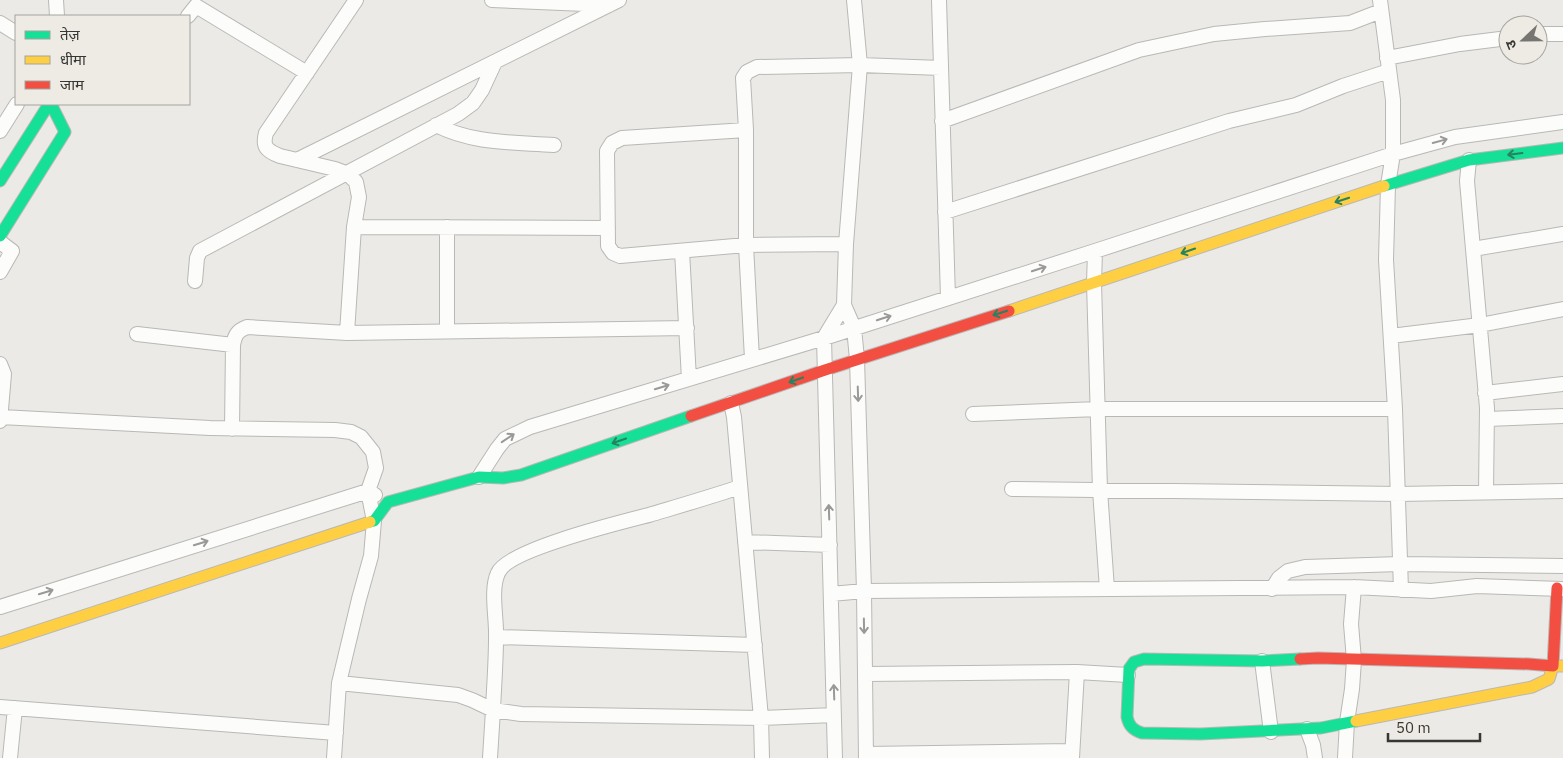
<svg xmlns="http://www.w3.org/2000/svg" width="1563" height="758" viewBox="0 0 1563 758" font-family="'IBM Plex Sans','Noto Sans Devanagari',sans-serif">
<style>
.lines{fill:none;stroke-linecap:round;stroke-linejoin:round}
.street-casing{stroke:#b9b8b6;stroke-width:16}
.fast-casing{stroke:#b9b8b6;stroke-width:13}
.slow-casing{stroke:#b9b8b6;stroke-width:13}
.jam-casing{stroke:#b9b8b6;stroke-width:13}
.street{stroke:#fcfcfb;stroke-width:14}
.fast{stroke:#16e098;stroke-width:11}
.slow{stroke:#ffcf43;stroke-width:11}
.jam{stroke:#f24e42;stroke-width:11}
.oneway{stroke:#9a9997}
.oneway2{stroke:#288260}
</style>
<rect width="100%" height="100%" fill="#ebeae6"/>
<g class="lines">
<defs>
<path id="street" d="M 56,0 L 57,16
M 492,0 L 609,5
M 854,0 L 860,65 L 846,244 L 844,305 L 854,328 L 857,359 L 864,591 L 866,758
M 939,0 L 948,298
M 1380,0 L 1393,100 L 1393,154 L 1388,185 L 1386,260 L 1395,409 L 1401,590
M 188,16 L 196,6 L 307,73
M 0,23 L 16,33
M 1538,34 L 1563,34
M 1387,58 L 1460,44 L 1508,38
M 942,121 L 1139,50 L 1214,34 L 1265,29 L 1350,23 L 1381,11
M 436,125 C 473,144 513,142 554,145
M 746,130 L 743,78 L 747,72 L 757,67 L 860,65 L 941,68
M 0,131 L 17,104
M 297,160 L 619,0
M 1469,160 L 1467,181 L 1487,408 L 1486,492
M 945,212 L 1229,121 L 1296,105 L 1343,86 L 1389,71
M 354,227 L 608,228
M 0,242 L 12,251 L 0,272
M 1473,249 L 1563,234
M 682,251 L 689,379
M 1095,251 L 1094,283 L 1100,490 L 1107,589
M 195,281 L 197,258 L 200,251 L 458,114 L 473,103 L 482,90 L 495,62
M 447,331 L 447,227
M 347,333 L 687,328
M 137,334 L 233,345
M 1391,336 L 1480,325 L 1563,309
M 752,359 L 746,245 L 746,130 L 622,138 L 612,143 L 607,151 L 608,246 L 613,253 L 620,256 L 746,245 L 846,244
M 0,364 L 4,374 L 0,421
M 1485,393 L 1563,384
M 731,403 L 734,417 L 761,718 L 762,758
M 973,414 L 1098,409 L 1395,409
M 1,417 L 210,428 L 335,430 L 351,432 L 361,437 L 373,452 L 376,468 L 368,491 L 374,521 L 371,556 L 359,599 L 339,683 L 334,758
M 1487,419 L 1563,416
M 232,429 L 233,345 C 235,335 237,331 247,327 L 347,333 L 354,227 L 359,197 L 356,182 L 348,174 L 335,169 L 280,156 C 267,151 262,147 266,133 L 356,0
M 479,477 L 497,449 L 505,439 L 530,427 L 824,338 L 1095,251 L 1393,154 L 1455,137 L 1563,122
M 1012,489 L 1398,494 L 1563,491
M 745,542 L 830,545
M 1272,589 L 1279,578 L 1288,571 L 1305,567 L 1400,564 L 1563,566
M 831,594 L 864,591 L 1354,587 L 1431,591 L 1477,586 L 1563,589
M 0,607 L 368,491 L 375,495
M 496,637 L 755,645
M 1262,661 L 1271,732
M 865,674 L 1077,672
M 339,683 L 458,695 L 472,700 L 493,710 C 494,686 496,662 496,638 C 497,619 490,590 498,573 C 507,550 622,522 649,515 C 679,506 710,497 740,487
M 0,707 L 336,733
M 1307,729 L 1313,745 L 1315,758
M 866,754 L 1072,751
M 10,758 L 15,708
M 490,758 L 493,710 L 521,714 L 761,718 L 834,715
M 835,758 L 824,338 L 844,305
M 1072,758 L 1077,672 L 1128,675
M 1345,758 L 1347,722 L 1352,689 L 1354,660 L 1351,624 L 1354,587"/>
<path id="fast" d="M 0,181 L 49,104
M 1384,186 L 1469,160 L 1563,148
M 0,236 L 65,132 L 51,104
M 370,522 L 374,521 L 388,502 L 479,477 L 503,478 L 521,475 L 691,416
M 1300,659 L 1262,661 L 1144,659 L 1134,662 L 1129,669 L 1127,717 C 1129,726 1133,730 1142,733 L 1200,734 L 1321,728 L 1356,721"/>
<path id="slow" d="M 1009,311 L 1384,186
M 0,643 L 370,522
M 1356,721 L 1532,687 L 1549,679 L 1553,666 L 1563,666"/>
<path id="jam" d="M 691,416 L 825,370 L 1009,311
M 1300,659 L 1318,658 L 1529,664 L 1553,666 L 1557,588"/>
</defs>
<use href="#street" class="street-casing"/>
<use href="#fast" class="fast-casing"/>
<use href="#slow" class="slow-casing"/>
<use href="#jam" class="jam-casing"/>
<use href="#street" class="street"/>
<use href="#fast" class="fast"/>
<use href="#slow" class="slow"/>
<use href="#jam" class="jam"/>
</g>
<defs><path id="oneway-shaft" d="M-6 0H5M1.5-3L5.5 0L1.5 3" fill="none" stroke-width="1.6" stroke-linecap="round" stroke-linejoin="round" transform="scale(1.25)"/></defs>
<g class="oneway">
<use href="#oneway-shaft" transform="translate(1440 141) rotate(-15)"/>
<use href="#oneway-shaft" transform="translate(1039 269) rotate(-18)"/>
<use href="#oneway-shaft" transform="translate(884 318) rotate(-18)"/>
<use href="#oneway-shaft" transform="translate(662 387) rotate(-17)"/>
<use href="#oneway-shaft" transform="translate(858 394) rotate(88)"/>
<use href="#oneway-shaft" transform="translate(508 438) rotate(-34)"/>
<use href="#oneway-shaft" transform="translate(829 512) rotate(-92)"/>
<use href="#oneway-shaft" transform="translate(201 543) rotate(-17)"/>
<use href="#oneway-shaft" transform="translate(46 592) rotate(-17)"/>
<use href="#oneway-shaft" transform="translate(864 626) rotate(89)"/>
<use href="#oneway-shaft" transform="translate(834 692) rotate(-92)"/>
</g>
<g class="oneway2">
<use href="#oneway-shaft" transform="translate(1515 154) rotate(173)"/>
<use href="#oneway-shaft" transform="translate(1342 200) rotate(162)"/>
<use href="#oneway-shaft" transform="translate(1188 251) rotate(161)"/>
<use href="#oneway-shaft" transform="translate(1000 313) rotate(162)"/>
<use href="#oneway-shaft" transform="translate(796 380) rotate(161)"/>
<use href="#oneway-shaft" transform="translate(619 441) rotate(161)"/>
</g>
<rect x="15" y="15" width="175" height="90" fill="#edebe4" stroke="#a4a39d"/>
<rect x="25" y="31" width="25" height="8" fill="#16e098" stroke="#a4a39d"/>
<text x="60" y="40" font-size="15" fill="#373633">तेज़</text>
<rect x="25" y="56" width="25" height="8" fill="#ffcf43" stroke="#a4a39d"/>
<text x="60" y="65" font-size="15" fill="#373633">धीमा</text>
<rect x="25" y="81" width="25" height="8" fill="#f24e42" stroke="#a4a39d"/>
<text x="60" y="90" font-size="15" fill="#373633">जाम</text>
<g transform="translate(1523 40) rotate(248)"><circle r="24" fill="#edebe4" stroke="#a4a39d"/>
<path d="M0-4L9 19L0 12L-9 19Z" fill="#767572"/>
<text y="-8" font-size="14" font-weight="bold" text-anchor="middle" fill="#373633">उ</text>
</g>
<path d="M1388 733v8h92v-8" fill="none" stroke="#373633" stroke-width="2.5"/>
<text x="1396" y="733" font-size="15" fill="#373633" stroke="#edebe4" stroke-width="4" paint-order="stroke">50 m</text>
</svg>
